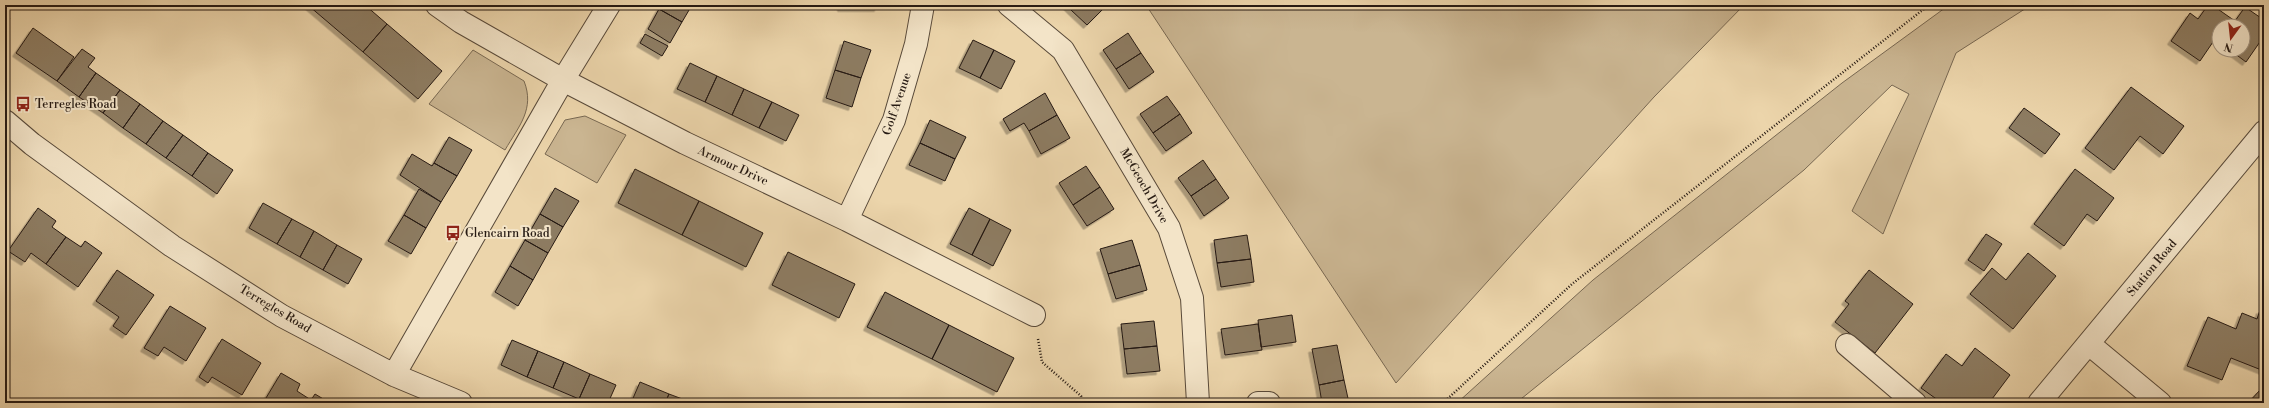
<svg xmlns="http://www.w3.org/2000/svg" width="2269" height="408" viewBox="0 0 2269 408" font-family="'Libre Bodoni',serif">
<style>
.green{fill:#cab591;stroke:#786852}
.building{fill:#8d7b62;stroke:#261a13;filter:url(#shadow)}
.lines{fill:none;stroke-linecap:round;stroke-linejoin:round}
.minor-casing{stroke:#584939;stroke-width:24}
.path{stroke:#261a13;stroke-width:2.5;stroke-dasharray:1 2;stroke-linecap:butt}
.minor{stroke:#f3e4c8;stroke-width:22}
.labels{text-anchor:middle;dominant-baseline:central;stroke-width:4;stroke-linejoin:round;paint-order:stroke}
.poi-label{font-size:12px;fill:#261a13;stroke:#f3e4c8;text-anchor:start}
.street-label{font-size:12px;fill:#261a13;stroke:#f3e4c8}
</style>
<defs>
<filter id="shadow"><feDropShadow dx="-3.5" dy="3.5" stdDeviation="0" flood-color="#0004"/></filter>
</defs>
<rect width="100%" height="100%" fill="#ecd5ab"/>
<filter id="stains"><feTurbulence type="fractalNoise" baseFrequency=".005" numOctaves="4"/><feColorMatrix values="0 0 0 0 .2 0 0 0 0 .09 0 0 0 0 .02 0 0 0 .5 -.17"/></filter>
<radialGradient id="worn" r=".72"><stop offset=".6" stop-color="#630" stop-opacity="0"/><stop offset="1" stop-color="#630" stop-opacity=".3"/></radialGradient>
<path class="green" d="M 1146,5 L 1744,5 L 1654,97 L 1396,383 Z
M 1949,5 L 2031,5 L 1956,53 L 1883,234 L 1852,211 L 1909,94 L 1892,85 L 1804,170 L 1516,403 L 1457,403 L 1593,280 L 1842,83 Z
M 473,50 L 524,81 C 535,109 519,126 505,150 L 429,104 Z
M 585,116 L 626,135 L 597,183 L 545,154 L 565,120 Z"/>
<path class="building" d="M 365,5 L 387,24 L 363,52 L 309,6 Z
M 662,5 L 692,5 L 682,22 L 659,9 Z
M 841,5 L 878,5 L 878,8 L 841,8 Z
M 1066,5 L 1076,5 L 1071,10 Z
M 1076,5 L 1107,5 L 1087,25 L 1071,10 Z
M 2208,5 L 2212,5 L 2235,21 L 2245,7 L 2264,20 L 2264,36 L 2246,62 L 2230,50 L 2243,50 L 2243,26 L 2219,26 L 2219,42 L 2215,39 L 2200,61 L 2171,41 L 2190,13 L 2198,19 Z
M 659,9 L 682,22 L 670,43 L 648,29 Z
M 5,14 L 10,18 L 5,24 Z
M 387,24 L 442,71 L 418,99 L 363,52 Z
M 33,28 L 74,57 L 57,81 L 16,53 Z
M 1128,33 L 1141,53 L 1116,69 L 1103,50 Z
M 645,34 L 668,46 L 662,56 L 640,43 Z
M 973,40 L 994,50 L 980,78 L 959,68 Z
M 844,41 L 871,50 L 861,78 L 835,70 Z
M 82,49 L 95,58 L 88,67 L 96,73 L 79,97 L 57,81 Z
M 994,50 L 1015,61 L 1001,89 L 980,78 Z
M 1141,53 L 1154,72 L 1129,89 L 1116,69 Z
M 690,63 L 717,76 L 705,102 L 677,89 Z
M 835,70 L 861,78 L 852,107 L 826,98 Z
M 96,73 L 120,90 L 103,113 L 79,97 Z
M 717,76 L 744,89 L 732,115 L 705,102 Z
M 2131,87 L 2184,126 L 2163,154 L 2140,136 L 2114,170 L 2085,148 Z
M 744,89 L 772,102 L 759,128 L 732,115 Z
M 120,90 L 140,104 L 123,128 L 103,113 Z
M 1045,93 L 1057,115 L 1029,131 L 1024,123 L 1010,131 L 1003,119 Z
M 1167,96 L 1180,114 L 1153,133 L 1140,114 Z
M 772,102 L 799,115 L 786,141 L 759,128 Z
M 140,104 L 163,121 L 146,144 L 123,128 Z
M 2024,108 L 2060,134 L 2045,154 L 2009,128 Z
M 1180,114 L 1192,133 L 1166,151 L 1153,133 Z
M 1057,115 L 1070,138 L 1041,154 L 1029,131 Z
M 930,120 L 966,137 L 955,159 L 920,143 Z
M 163,121 L 183,135 L 166,158 L 146,144 Z
M 183,135 L 208,153 L 192,176 L 166,158 Z
M 449,137 L 472,150 L 457,176 L 434,163 Z
M 920,143 L 955,159 L 945,181 L 909,165 Z
M 208,153 L 233,170 L 217,194 L 192,176 Z
M 412,154 L 432,166 L 434,163 L 457,176 L 441,202 L 400,175 Z
M 1203,160 L 1216,179 L 1191,196 L 1178,178 Z
M 1086,166 L 1100,187 L 1073,205 L 1059,183 Z
M 635,169 L 699,201 L 682,235 L 618,203 Z
M 2075,169 L 2114,198 L 2097,221 L 2087,214 L 2064,246 L 2034,224 Z
M 1216,179 L 1229,198 L 1204,216 L 1191,196 Z
M 1100,187 L 1114,209 L 1087,226 L 1073,205 Z
M 555,188 L 579,201 L 563,227 L 540,214 Z
M 419,189 L 441,202 L 426,228 L 404,215 Z
M 699,201 L 763,233 L 746,267 L 682,235 Z
M 263,203 L 292,219 L 277,244 L 249,228 Z
M 38,208 L 56,221 L 52,227 L 66,237 L 46,264 L 31,253 L 25,262 L 8,251 Z
M 969,208 L 990,219 L 972,255 L 950,244 Z
M 540,214 L 563,227 L 548,253 L 525,240 Z
M 404,215 L 426,228 L 411,254 L 388,241 Z
M 292,219 L 314,231 L 300,257 L 277,244 Z
M 990,219 L 1011,230 L 993,266 L 972,255 Z
M 314,231 L 337,245 L 323,270 L 300,257 Z
M 1986,234 L 2002,244 L 1984,271 L 1968,260 Z
M 1247,235 L 1251,259 L 1217,263 L 1214,240 Z
M 66,237 L 81,247 L 85,241 L 102,253 L 78,287 L 46,264 Z
M 525,240 L 548,253 L 533,280 L 510,266 Z
M 1132,240 L 1140,265 L 1108,274 L 1100,249 Z
M 337,245 L 362,259 L 348,284 L 323,270 Z
M 788,252 L 855,284 L 839,318 L 772,285 Z
M 2028,253 L 2056,276 L 2013,329 L 1970,294 L 1992,268 L 2006,280 Z
M 1251,259 L 1254,282 L 1221,287 L 1217,263 Z
M 1140,265 L 1147,290 L 1116,299 L 1108,274 Z
M 510,266 L 533,280 L 518,306 L 495,292 Z
M 117,270 L 154,295 L 126,335 L 113,326 L 119,317 L 96,301 Z
M 1869,270 L 1913,304 L 1875,353 L 1835,322 L 1849,304 L 1845,301 Z
M 885,292 L 949,325 L 932,359 L 867,327 Z
M 170,306 L 206,328 L 186,361 L 164,347 L 158,356 L 144,348 Z
M 2260,310 L 2264,312 L 2264,371 L 2231,358 L 2222,380 L 2187,366 L 2208,317 L 2236,329 L 2242,313 L 2257,319 Z
M 1292,315 L 1296,342 L 1261,347 L 1258,320 Z
M 1154,321 L 1157,346 L 1124,349 L 1121,324 Z
M 1258,324 L 1262,350 L 1225,355 L 1221,329 Z
M 949,325 L 1014,358 L 997,392 L 932,359 Z
M 222,339 L 261,363 L 242,395 L 212,377 L 208,383 L 199,377 Z
M 512,340 L 538,351 L 527,377 L 501,365 Z
M 1337,345 L 1344,380 L 1319,385 L 1312,349 Z
M 1157,346 L 1160,371 L 1127,374 L 1124,349 Z
M 1975,348 L 2010,375 L 1989,403 L 1942,403 L 1921,388 L 1946,354 L 1962,366 Z
M 538,351 L 564,362 L 553,388 L 527,377 Z
M 564,362 L 590,374 L 579,399 L 553,388 Z
M 281,373 L 300,384 L 297,391 L 311,400 L 315,394 L 330,403 L 263,403 Z
M 590,374 L 616,385 L 608,403 L 588,403 L 579,399 Z
M 1344,380 L 1349,403 L 1322,403 L 1319,385 Z
M 640,382 L 669,394 L 665,403 L 631,403 Z
M 2260,390 L 2264,394 L 2264,403 L 2248,403 Z
M 669,394 L 693,403 L 665,403 Z"/>
<g class="lines">
<defs>
<path id="minor" d="M 437,5 L 461,22 L 563,80 L 685,143 L 847,220 L 1034,315
M 1009,5 L 1063,50 L 1169,228 L 1192,298 L 1198,403
M 5,121 L 32,144 L 172,246 L 282,316 L 394,375 L 461,403
M 847,220 L 894,120 L 916,44 L 923,5
M 2089,344 L 2160,403
M 1847,345 L 1915,403
M 394,375 L 563,80 L 609,5
M 1258,403 L 1269,403
M 2039,403 L 2264,132"/>
</defs>
<use href="#minor" class="minor-casing"/>
<path class="path" d="M 1038,339 L 1042,362 L 1081,396 L 1082,403
M 1443,403 L 1572,284 L 1929,5"/>
<use href="#minor" class="minor"/>
</g>
<defs>
<symbol id="bus-bare" viewBox="-9 -9 18 18"><path d="M-5-6H5V4H4V6H2V4H-2V6H-4V4H-5ZM-3.5-4V0h7V-4ZM-3.5 1.2v1.5H-2V1.2ZM2 1.2v1.5H3.5V1.2Z" fill="#8f2418" stroke="#f3e4c8" stroke-width="2.5" paint-order="stroke"/></symbol>
</defs>
<g fill-rule="evenodd">
<use href="#bus-bare" x="12" y="93" width="22" height="22"/>
<use href="#bus-bare" x="442" y="222" width="22" height="22"/>
</g>
<g class="labels">
<g class="poi-label">
<text x="35" y="104">Terregles Road</text>
<text x="465" y="233">Glencairn Road</text>
</g>
<g class="street-label">
<text transform="translate(897 104) rotate(-71)">Golf Avenue</text>
<text transform="translate(733 166) rotate(25)">Armour Drive</text>
<text transform="translate(1144 186) rotate(60)">McGeoch Drive</text>
<text transform="translate(2152 268) rotate(-50)">Station Road</text>
<text transform="translate(275 309) rotate(31)">Terregles Road</text>
</g>
</g>
<rect width="2269" height="408" fill="none" stroke="#ecd5ab" stroke-width="20"/>
<rect x="6" y="6" width="2257" height="396" fill="none" stroke="#261a13" stroke-width="2"/>
<rect x="10" y="10" width="2249" height="388" fill="none" stroke="#261a13"/>
<g transform="translate(2231 38) rotate(195)"><circle r="19" fill="#f3e4c8" stroke="#a19380"/>
<path d="M0-3L7 15L0 10L-7 15Z" fill="#8f2418"/>
<text y="-6" font-size="11" font-weight="bold" text-anchor="middle" fill="#261a13">N</text>
</g>
<rect width="100%" height="100%" filter="url(#stains)"/>
<rect width="100%" height="100%" fill="url(#worn)"/>
</svg>
